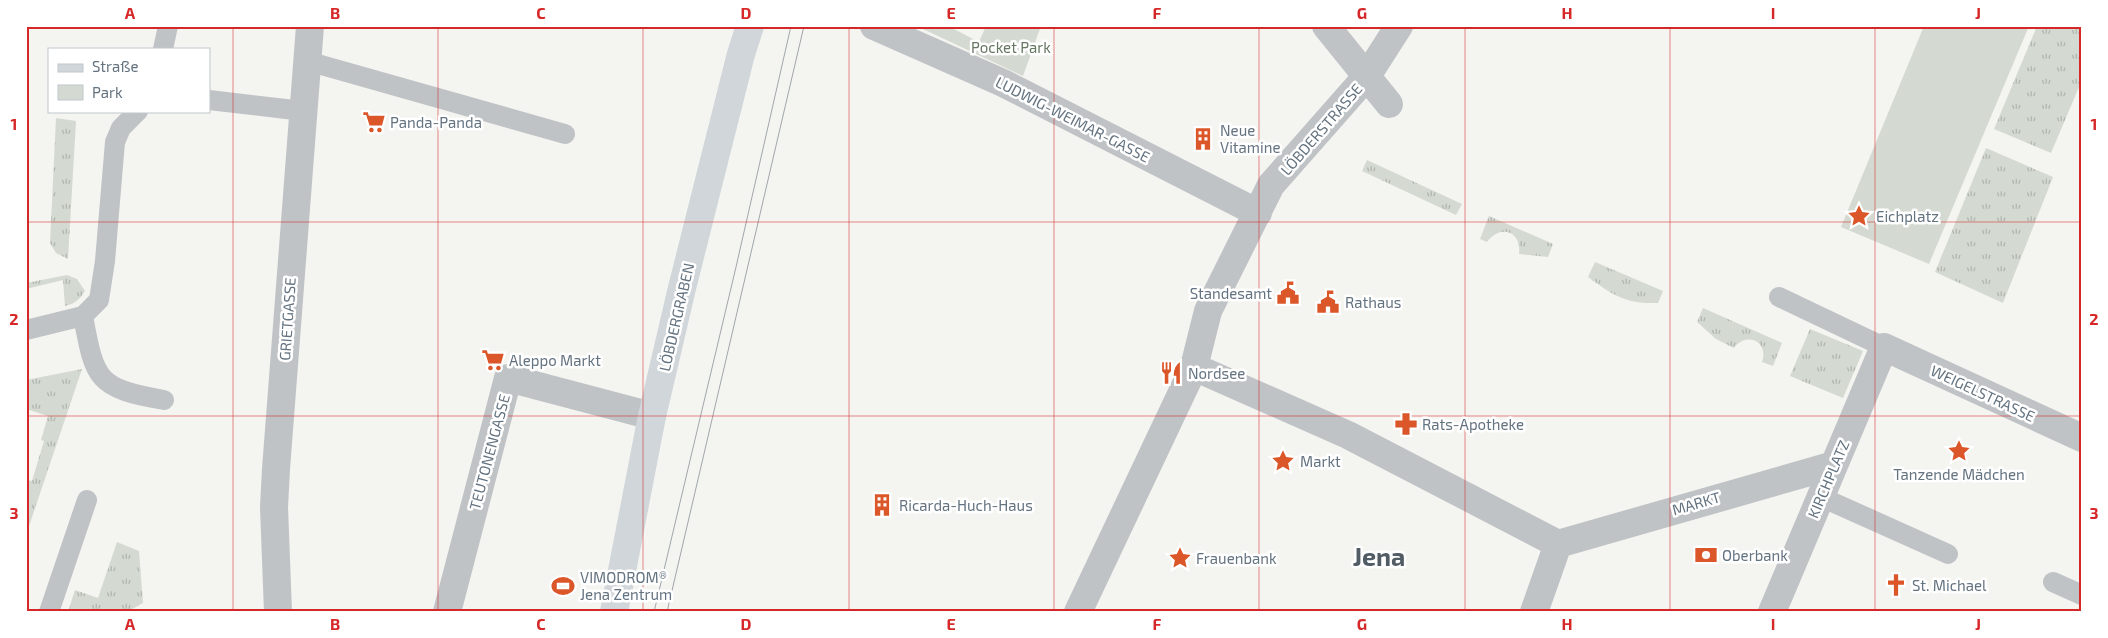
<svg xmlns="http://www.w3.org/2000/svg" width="2108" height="638" viewBox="0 0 2108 638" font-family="'Exo 2',sans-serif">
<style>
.grass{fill:url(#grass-tufts)}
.park{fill:#d4dad1}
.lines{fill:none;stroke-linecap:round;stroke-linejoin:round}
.lane{stroke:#bfc3c6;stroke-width:20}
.street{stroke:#bfc3c6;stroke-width:28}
.secondary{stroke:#d1d6da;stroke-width:28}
.tram{stroke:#a0a6ab;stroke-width:1}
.grid{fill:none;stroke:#d62828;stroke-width:1;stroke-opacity:0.55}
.labels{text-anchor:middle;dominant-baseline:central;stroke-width:5;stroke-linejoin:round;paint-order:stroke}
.park-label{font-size:15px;fill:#667762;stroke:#fff}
.street-label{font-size:15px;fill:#647380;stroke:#fff}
.poi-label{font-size:15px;fill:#647380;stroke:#fff;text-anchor:start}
.town-label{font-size:25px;font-weight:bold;fill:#515c65;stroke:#fff}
.neatline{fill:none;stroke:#d62828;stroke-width:2}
.grid-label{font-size:16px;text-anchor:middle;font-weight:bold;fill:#d62828}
</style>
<defs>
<pattern id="grass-tufts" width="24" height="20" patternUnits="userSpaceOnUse" patternTransform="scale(1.25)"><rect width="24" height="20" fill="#d4dad1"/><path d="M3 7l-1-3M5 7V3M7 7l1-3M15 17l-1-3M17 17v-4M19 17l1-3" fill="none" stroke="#b0b5af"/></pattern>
</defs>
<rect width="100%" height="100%" fill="#f4f4f0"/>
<path class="grass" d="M 2037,26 L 2082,26 L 2082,80 L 2051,153 L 1994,129 Z
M 56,118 L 76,121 L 68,259 L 56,253 L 50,243 Z
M 1986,148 L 2053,177 L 2003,303 L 1935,272 Z
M 1367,160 L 1462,204 L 1456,215 L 1362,171 Z
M 1489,216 L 1553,244 L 1548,257 L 1519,254 C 1522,231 1500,224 1487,242 L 1480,239 Z
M 1595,262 L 1663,291 L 1658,303 C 1626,304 1614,296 1588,277 Z
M 67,275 L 77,279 L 85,291 C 80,299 75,304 65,306 L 63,280 L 26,289 L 26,283 Z
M 1703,308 L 1782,343 L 1773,366 L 1762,362 C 1769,342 1747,331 1734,348 L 1716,339 L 1697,322 Z
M 1810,329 L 1863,351 L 1843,398 L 1790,376 Z
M 82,369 L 26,535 L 26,484 L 28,480 L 32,481 L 44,441 L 41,440 L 48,416 L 26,409 L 26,380 Z
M 117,542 L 139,551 L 143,603 L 127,612 L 68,612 L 75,590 L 98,598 Z"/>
<path class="park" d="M 924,26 L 948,26 L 979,42 L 986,26 L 1041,26 L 1023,76 L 923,29 Z
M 1924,26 L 2029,26 L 1929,264 L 1841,227 Z"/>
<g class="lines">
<path class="lane" d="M 163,49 L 168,26
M 307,61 L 565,134
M 209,100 L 303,111
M 1779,297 L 1884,347
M 83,316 C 95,381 97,388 164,400
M 26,330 L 83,316 L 99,300 L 105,261 L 115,142 L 121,128 L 138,111
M 1821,497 L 1948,554
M 2053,582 L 2082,595
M 49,612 L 87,500"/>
<path class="street" d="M 874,26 L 1003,83 L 1258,213
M 1326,26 L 1389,104
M 1194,367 L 1348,435 L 1558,544
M 278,612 L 274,507 L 276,469 L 310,26
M 447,612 L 508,378 L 652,416
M 1078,612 L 1194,367 L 1208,311 L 1271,185 L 1367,76 L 1399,26
M 1534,612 L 1558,544 L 1834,465
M 1772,612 L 1884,347 L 2082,438"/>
<path class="secondary" d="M 614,612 L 652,416 L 682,288 L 741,54 L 750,26"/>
<path class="tram" d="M 654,612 L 736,267 L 791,26
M 667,612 L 804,26"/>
</g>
<path class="grid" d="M 233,26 L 233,612M 438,26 L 438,612M 643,26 L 643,612M 849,26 L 849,612M 1054,26 L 1054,612M 1259,26 L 1259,612M 1465,26 L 1465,612M 1670,26 L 1670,612M 1875,26 L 1875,612M 26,222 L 2082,222M 26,416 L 2082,416"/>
<defs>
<symbol id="supermarket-bare" viewBox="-9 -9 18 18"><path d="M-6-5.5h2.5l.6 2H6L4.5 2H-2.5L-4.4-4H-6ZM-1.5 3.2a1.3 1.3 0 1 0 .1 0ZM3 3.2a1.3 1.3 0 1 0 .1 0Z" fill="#db5729" stroke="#fff" stroke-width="2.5" paint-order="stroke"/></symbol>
<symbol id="building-bare" viewBox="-9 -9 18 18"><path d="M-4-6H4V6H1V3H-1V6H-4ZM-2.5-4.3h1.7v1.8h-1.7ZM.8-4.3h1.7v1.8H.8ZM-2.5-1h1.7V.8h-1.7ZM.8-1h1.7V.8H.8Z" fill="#db5729" stroke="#fff" stroke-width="2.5" paint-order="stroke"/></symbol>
<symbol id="sight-bare" viewBox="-9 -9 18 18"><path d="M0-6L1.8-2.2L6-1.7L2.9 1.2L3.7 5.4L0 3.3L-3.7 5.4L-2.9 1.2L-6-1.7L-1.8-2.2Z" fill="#db5729" stroke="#fff" stroke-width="2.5" paint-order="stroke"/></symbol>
<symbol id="civic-bare" viewBox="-9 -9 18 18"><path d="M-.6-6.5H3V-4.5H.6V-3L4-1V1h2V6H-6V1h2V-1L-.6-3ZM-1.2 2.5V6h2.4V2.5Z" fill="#db5729" stroke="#fff" stroke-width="2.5" paint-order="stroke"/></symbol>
<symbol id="restaurant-bare" viewBox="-9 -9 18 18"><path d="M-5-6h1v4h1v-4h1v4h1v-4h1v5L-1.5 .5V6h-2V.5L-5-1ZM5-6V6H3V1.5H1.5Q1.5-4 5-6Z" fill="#db5729" stroke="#fff" stroke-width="2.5" paint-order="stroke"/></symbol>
<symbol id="pharmacy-bare" viewBox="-9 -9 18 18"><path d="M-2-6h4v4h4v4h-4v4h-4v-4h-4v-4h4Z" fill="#db5729" stroke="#fff" stroke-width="2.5" paint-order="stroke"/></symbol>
<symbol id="bank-bare" viewBox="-9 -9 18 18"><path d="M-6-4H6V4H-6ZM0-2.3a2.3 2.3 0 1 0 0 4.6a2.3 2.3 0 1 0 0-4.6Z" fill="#db5729" stroke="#fff" stroke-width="2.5" paint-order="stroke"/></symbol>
<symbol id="church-bare" viewBox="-9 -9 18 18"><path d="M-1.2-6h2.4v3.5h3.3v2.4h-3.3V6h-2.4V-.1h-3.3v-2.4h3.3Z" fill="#db5729" stroke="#fff" stroke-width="2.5" paint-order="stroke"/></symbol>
<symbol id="stadium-bare" viewBox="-9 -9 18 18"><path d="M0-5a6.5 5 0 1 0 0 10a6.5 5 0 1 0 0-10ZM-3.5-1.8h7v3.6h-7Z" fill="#db5729" stroke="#fff" stroke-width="2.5" paint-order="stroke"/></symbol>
</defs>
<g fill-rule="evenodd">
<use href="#supermarket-bare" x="358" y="106" width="32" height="32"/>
<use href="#building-bare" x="1187" y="123" width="32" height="32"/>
<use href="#sight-bare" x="1843" y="200" width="32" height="32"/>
<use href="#civic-bare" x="1272" y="277" width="32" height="32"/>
<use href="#civic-bare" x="1312" y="286" width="32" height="32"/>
<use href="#supermarket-bare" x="477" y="344" width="32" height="32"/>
<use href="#restaurant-bare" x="1155" y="357" width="32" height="32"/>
<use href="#pharmacy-bare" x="1390" y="408" width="32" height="32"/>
<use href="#sight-bare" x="1943" y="435" width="32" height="32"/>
<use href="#sight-bare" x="1267" y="445" width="32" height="32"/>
<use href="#building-bare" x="866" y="489" width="32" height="32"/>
<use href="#bank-bare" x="1690" y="539" width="32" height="32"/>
<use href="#sight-bare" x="1164" y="542" width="32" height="32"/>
<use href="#church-bare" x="1880" y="569" width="32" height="32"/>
<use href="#stadium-bare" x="547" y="570" width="32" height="32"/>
</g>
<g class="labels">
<g class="park-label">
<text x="1011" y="47">Pocket Park</text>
</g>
<g class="street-label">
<text transform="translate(1073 119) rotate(27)">LUDWIG-WEIMAR-GASSE</text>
<text transform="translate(1321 129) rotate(-49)">LÖBDERSTRASSE</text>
<text transform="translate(676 317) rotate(-77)">LÖBDERGRABEN</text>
<text transform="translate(287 319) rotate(-86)">GRIETGASSE</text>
<text transform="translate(1983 393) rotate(25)">WEIGELSTRASSE</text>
<text transform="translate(489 452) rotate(-75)">TEUTONENGASSE</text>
<text transform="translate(1828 479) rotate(-67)">KIRCHPLATZ</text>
<text transform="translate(1696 503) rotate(-16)">MARKT</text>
</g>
<g class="poi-label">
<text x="390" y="122">Panda-Panda</text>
<text x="1220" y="130">Neue<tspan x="1220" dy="17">Vitamine</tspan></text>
<text x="1876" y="216">Eichplatz</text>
<text x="1272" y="293" text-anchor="end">Standesamt</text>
<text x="1345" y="302">Rathaus</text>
<text x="509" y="360">Aleppo Markt</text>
<text x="1188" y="373">Nordsee</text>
<text x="1422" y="424">Rats-Apotheke</text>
<text x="1300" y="461">Markt</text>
<text x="1959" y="474" text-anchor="middle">Tanzende Mädchen</text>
<text x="899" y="505">Ricarda-Huch-Haus</text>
<text x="1722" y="555">Oberbank</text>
<text x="1196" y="558">Frauenbank</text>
<text x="580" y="577">VIMODROM®<tspan x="580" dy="17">Jena Zentrum</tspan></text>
<text x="1912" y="585">St. Michael</text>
</g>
<g class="town-label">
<text x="1379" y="556">Jena</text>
</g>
</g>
<rect width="2108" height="638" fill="none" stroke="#ffffff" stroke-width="55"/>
<rect x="48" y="48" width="162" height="65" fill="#ffffff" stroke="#c1c7cc"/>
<rect x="58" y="64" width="25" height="8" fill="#d1d6da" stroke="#c1c7cc"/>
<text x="92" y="72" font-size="15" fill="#647380">Straße</text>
<rect x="58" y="85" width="25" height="15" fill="#d4dad1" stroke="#c1c7cc"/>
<text x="92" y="98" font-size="15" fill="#647380">Park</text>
<rect x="28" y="28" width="2052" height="582" class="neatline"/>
<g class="grid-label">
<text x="130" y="19">A</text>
<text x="335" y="19">B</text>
<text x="541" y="19">C</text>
<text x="746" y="19">D</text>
<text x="951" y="19">E</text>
<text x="1157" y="19">F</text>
<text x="1362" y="19">G</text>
<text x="1567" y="19">H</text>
<text x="1773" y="19">I</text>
<text x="1978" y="19">J</text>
<text x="14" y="130">1</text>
<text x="2094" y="130">1</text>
<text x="14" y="325">2</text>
<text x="2094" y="325">2</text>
<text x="14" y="519">3</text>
<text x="2094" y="519">3</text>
<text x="130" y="630">A</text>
<text x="335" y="630">B</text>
<text x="541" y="630">C</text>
<text x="746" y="630">D</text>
<text x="951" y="630">E</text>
<text x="1157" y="630">F</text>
<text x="1362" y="630">G</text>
<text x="1567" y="630">H</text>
<text x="1773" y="630">I</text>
<text x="1978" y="630">J</text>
</g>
</svg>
